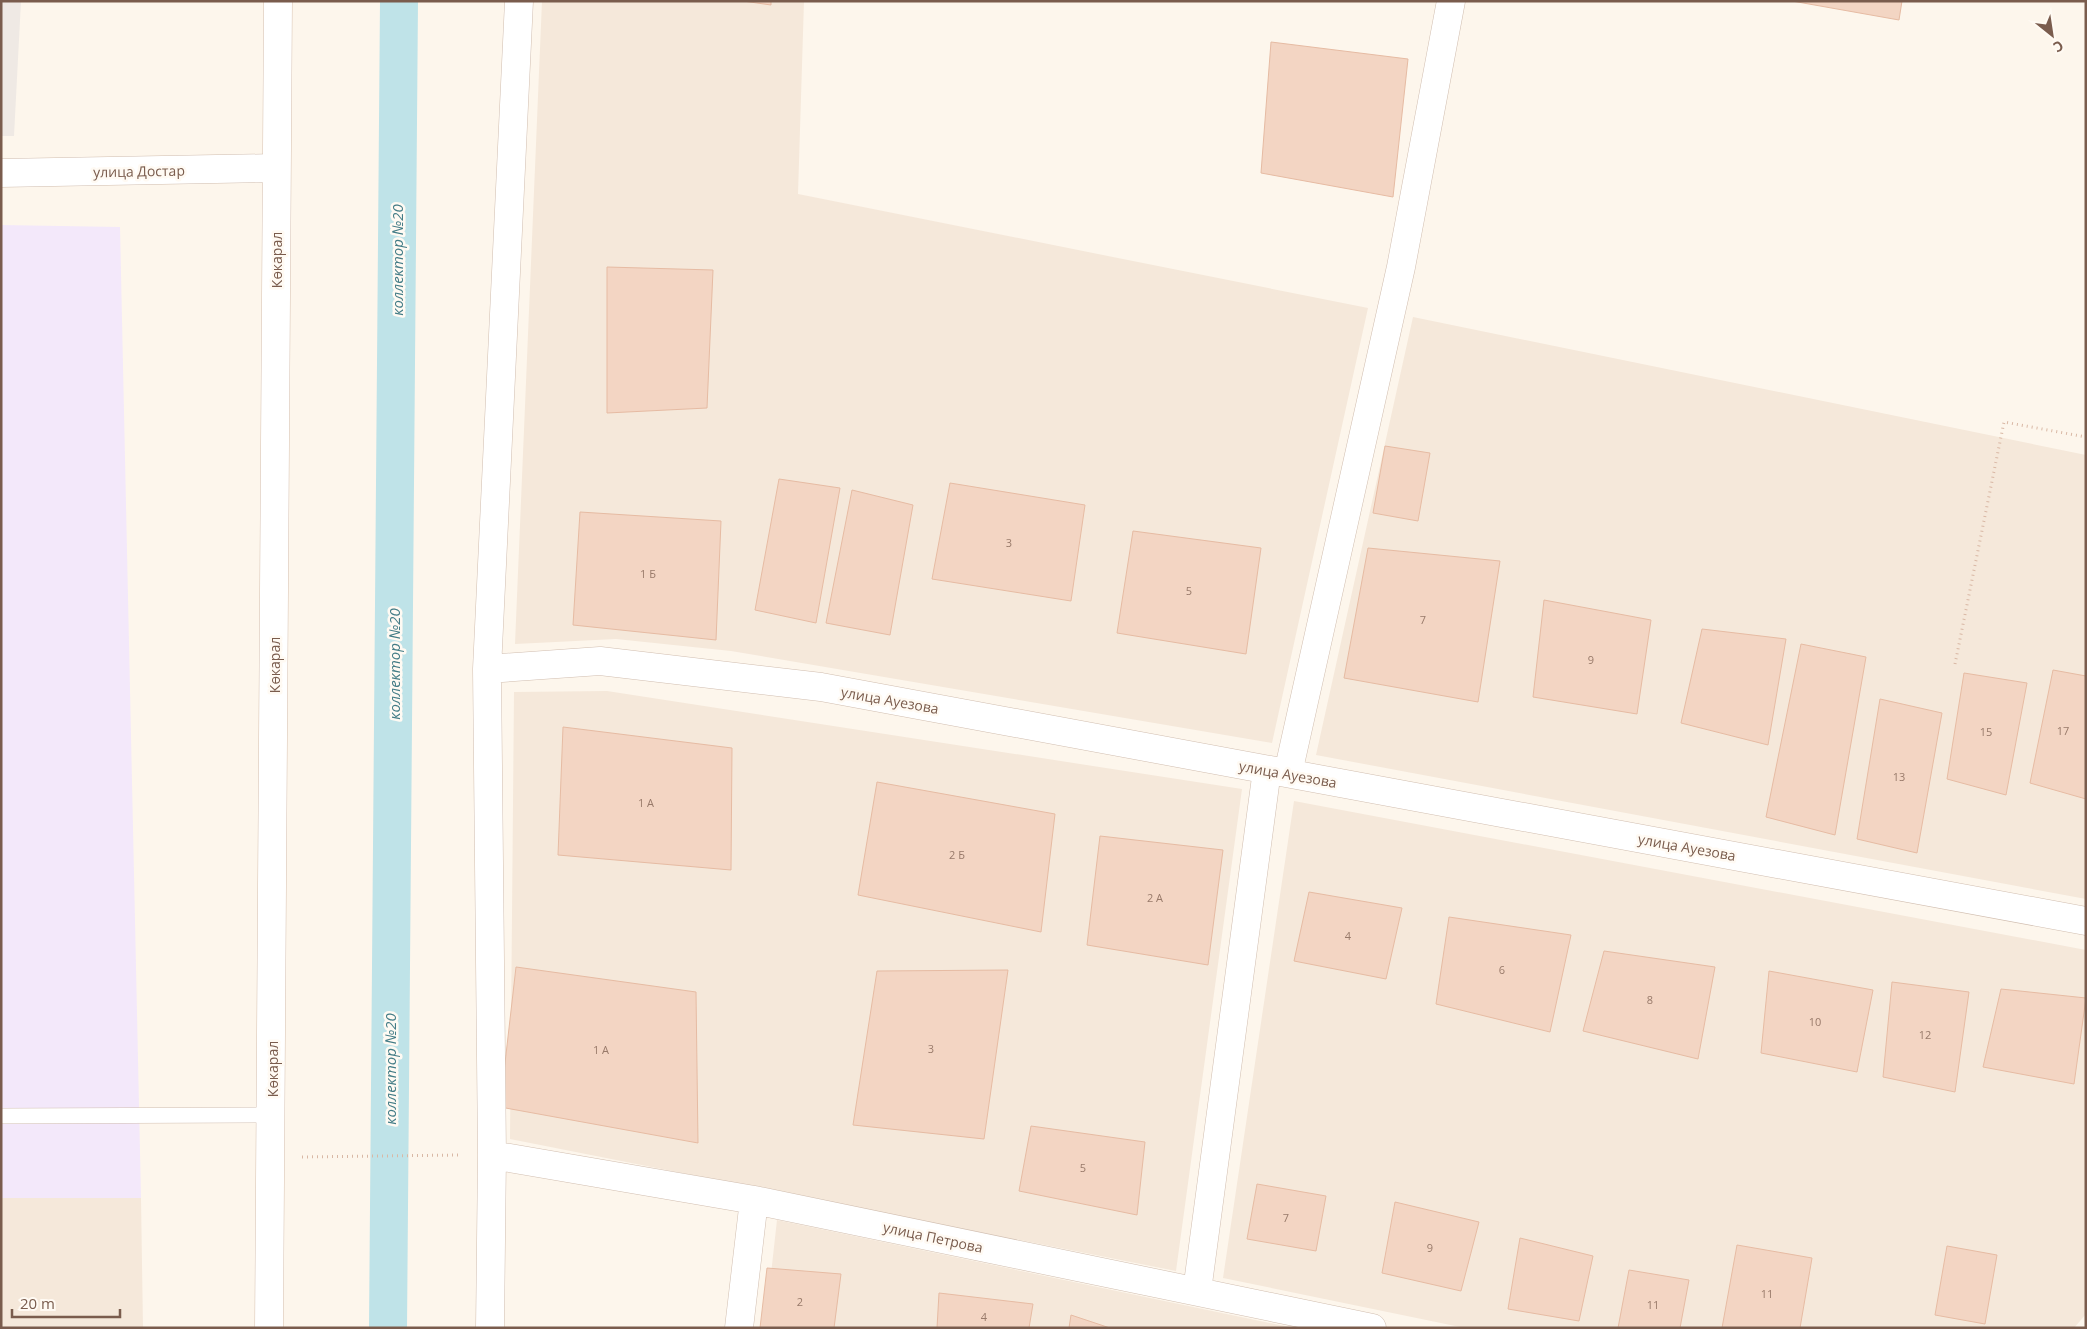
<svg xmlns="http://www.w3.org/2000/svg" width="2087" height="1329" viewBox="0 0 2087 1329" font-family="'Open Sans',sans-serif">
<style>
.residential{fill:#f5e8da}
.industrial{fill:#efe9e4}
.education{fill:#f3e8fa}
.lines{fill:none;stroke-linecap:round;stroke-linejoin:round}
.canal{stroke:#bfe3e8;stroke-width:38}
.building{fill:#f3d5c3;stroke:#e6bba3}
.service-casing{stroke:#d1beb0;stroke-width:16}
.minor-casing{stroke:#d1beb0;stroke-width:29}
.secondary-casing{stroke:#d6c0b0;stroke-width:29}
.path{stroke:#d9b8a5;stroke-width:3;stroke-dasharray:1 4;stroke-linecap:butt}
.service{stroke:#fff;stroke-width:15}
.minor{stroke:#fff;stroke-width:28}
.secondary{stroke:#fff;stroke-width:28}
.labels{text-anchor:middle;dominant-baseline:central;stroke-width:5;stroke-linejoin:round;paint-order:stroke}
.number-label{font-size:11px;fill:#987a6a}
.street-label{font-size:14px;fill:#7a5c4d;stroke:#fffaf3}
.water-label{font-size:15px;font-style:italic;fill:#437c86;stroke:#fffaf3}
</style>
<rect width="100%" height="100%" fill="#fdf6ec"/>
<path class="residential" d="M 542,1 L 804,1 L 798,194 L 1368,308 L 1272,743 L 731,651 L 616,639 L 515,644 Z
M 1413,317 L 2086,455 L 2086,899 L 1316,755 Z
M 607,691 L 1242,789 L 1176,1271 L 510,1139 L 514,692 Z
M 1294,801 L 2086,950 L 2086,1314 L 2074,1328 L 1465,1328 L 1223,1278 Z
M 1,1198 L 141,1198 L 143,1328 L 1,1328 Z
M 777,1220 L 1294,1328 L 765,1328 Z"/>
<path class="industrial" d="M 1,1 L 21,1 L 14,136 L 1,136 Z"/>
<path class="education" d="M 1,225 L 120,227 L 141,1198 L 1,1198 Z"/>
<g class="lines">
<path class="canal" d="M 388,1328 L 399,1"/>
</g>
<path class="building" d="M 743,1 L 771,1 L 771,5 Z
M 1792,1 L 1902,1 L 1899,20 Z
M 1271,42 L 1408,59 L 1393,197 L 1261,173 Z
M 607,267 L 713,270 L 707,408 L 607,413 Z
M 1385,446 L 1430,453 L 1418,521 L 1373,513 Z
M 779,479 L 840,488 L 816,623 L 755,610 Z
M 950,483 L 1085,505 L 1071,601 L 932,579 Z
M 852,490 L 913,505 L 890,635 L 826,623 Z
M 580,512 L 721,521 L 716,640 L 573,625 Z
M 1133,531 L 1261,548 L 1246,654 L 1117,633 Z
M 1368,548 L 1500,561 L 1478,702 L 1344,678 Z
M 1544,600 L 1651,620 L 1637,714 L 1533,697 Z
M 1702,629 L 1786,639 L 1768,745 L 1681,723 Z
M 1801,644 L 1866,657 L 1835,835 L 1766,817 Z
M 2053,670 L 2086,676 L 2086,799 L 2030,783 Z
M 1964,673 L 2027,683 L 2006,795 L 1947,779 Z
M 1880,699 L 1942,713 L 1917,853 L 1857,839 Z
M 563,727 L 732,748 L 731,870 L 558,855 Z
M 877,782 L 1055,814 L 1041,932 L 858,895 Z
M 1100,836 L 1223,850 L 1208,965 L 1087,945 Z
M 1309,892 L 1402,908 L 1386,979 L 1294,961 Z
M 1449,917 L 1571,935 L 1550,1032 L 1436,1004 Z
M 1604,951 L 1715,967 L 1698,1059 L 1583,1031 Z
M 516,967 L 696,992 L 698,1143 L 500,1107 Z
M 1008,970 L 984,1139 L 853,1125 L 877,971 Z
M 1769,971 L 1873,990 L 1857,1072 L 1761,1053 Z
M 1892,982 L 1969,992 L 1955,1092 L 1883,1077 Z
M 2001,989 L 2086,998 L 2074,1084 L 1983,1067 Z
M 1031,1126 L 1145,1142 L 1137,1215 L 1019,1191 Z
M 1257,1184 L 1326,1196 L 1316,1251 L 1247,1239 Z
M 1395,1202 L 1479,1222 L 1461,1291 L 1382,1273 Z
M 1520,1238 L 1593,1256 L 1579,1321 L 1508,1309 Z
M 1737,1245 L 1812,1258 L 1800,1328 L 1722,1328 Z
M 1947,1246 L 1997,1255 L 1985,1324 L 1935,1315 Z
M 767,1268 L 841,1274 L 834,1328 L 760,1328 Z
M 1629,1270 L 1689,1280 L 1680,1328 L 1618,1328 Z
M 939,1293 L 1033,1304 L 1029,1328 L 937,1328 Z
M 1071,1315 L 1110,1328 L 1069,1328 Z"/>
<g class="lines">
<defs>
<path id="service" d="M 1,1116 L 271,1115"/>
<path id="minor" d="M 1,173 L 276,168
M 487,669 L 600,661 L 821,687 L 2086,921
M 1288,773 L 1401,267 L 1451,1
M 492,1155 L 754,1200 L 1372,1328
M 1197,1291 L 1267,770
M 490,1328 L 492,1155 L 487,669 L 519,1
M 739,1328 L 754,1200"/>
<path id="secondary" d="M 269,1328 L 278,1"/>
</defs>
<use href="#service" class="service-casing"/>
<use href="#minor" class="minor-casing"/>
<use href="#secondary" class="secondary-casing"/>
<path class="path" d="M 1955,664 L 2004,422 L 2086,437
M 302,1157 L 460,1155"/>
<use href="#service" class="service"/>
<use href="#minor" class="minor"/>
<use href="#secondary" class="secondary"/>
</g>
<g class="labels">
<g class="number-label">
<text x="1009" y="542">3</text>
<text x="648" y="573">1 Б</text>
<text x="1189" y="590">5</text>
<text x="1423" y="619">7</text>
<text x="1591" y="659">9</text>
<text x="2063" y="730">17</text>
<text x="1986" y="731">15</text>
<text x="1899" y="776">13</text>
<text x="646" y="802">1 А</text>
<text x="957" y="854">2 Б</text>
<text x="1155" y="897">2 А</text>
<text x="1348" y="935">4</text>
<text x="1502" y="969">6</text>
<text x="1650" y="999">8</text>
<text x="1815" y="1021">10</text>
<text x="1925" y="1034">12</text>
<text x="931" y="1048">3</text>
<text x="601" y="1049">1 А</text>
<text x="1083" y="1167">5</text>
<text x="1286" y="1217">7</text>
<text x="1430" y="1247">9</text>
<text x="1767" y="1293">11</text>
<text x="800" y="1301">2</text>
<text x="1653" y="1304">11</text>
<text x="984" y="1316">4</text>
</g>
<g class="street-label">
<text transform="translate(139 171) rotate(-1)">улица Достар</text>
<text transform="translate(276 260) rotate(-90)">Көкарал</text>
<text transform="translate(274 665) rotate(-90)">Көкарал</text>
<text transform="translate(890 700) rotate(10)">улица Ауезова</text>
<text transform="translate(1288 774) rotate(10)">улица Ауезова</text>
<text transform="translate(1687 847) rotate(10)">улица Ауезова</text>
<text transform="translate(272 1069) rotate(-90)">Көкарал</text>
<text transform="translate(933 1237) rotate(12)">улица Петрова</text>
</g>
<g class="water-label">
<text transform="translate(397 260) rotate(-90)">коллектор №20</text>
<text transform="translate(394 664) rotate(-90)">коллектор №20</text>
<text transform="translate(390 1069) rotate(-90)">коллектор №20</text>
</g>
</g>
<rect width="2087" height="1329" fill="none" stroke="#7a5c4d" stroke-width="5"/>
<g transform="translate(2052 35) rotate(150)" stroke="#fffaf3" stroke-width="4" paint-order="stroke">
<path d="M0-4L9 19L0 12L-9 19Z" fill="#7a5c4d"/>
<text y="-8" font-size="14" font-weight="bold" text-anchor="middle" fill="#7a5c4d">С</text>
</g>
<path d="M12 1309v8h108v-8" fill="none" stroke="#7a5c4d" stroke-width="2.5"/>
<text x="20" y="1309" font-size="15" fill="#7a5c4d" stroke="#fffaf3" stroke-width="4" paint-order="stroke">20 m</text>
</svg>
